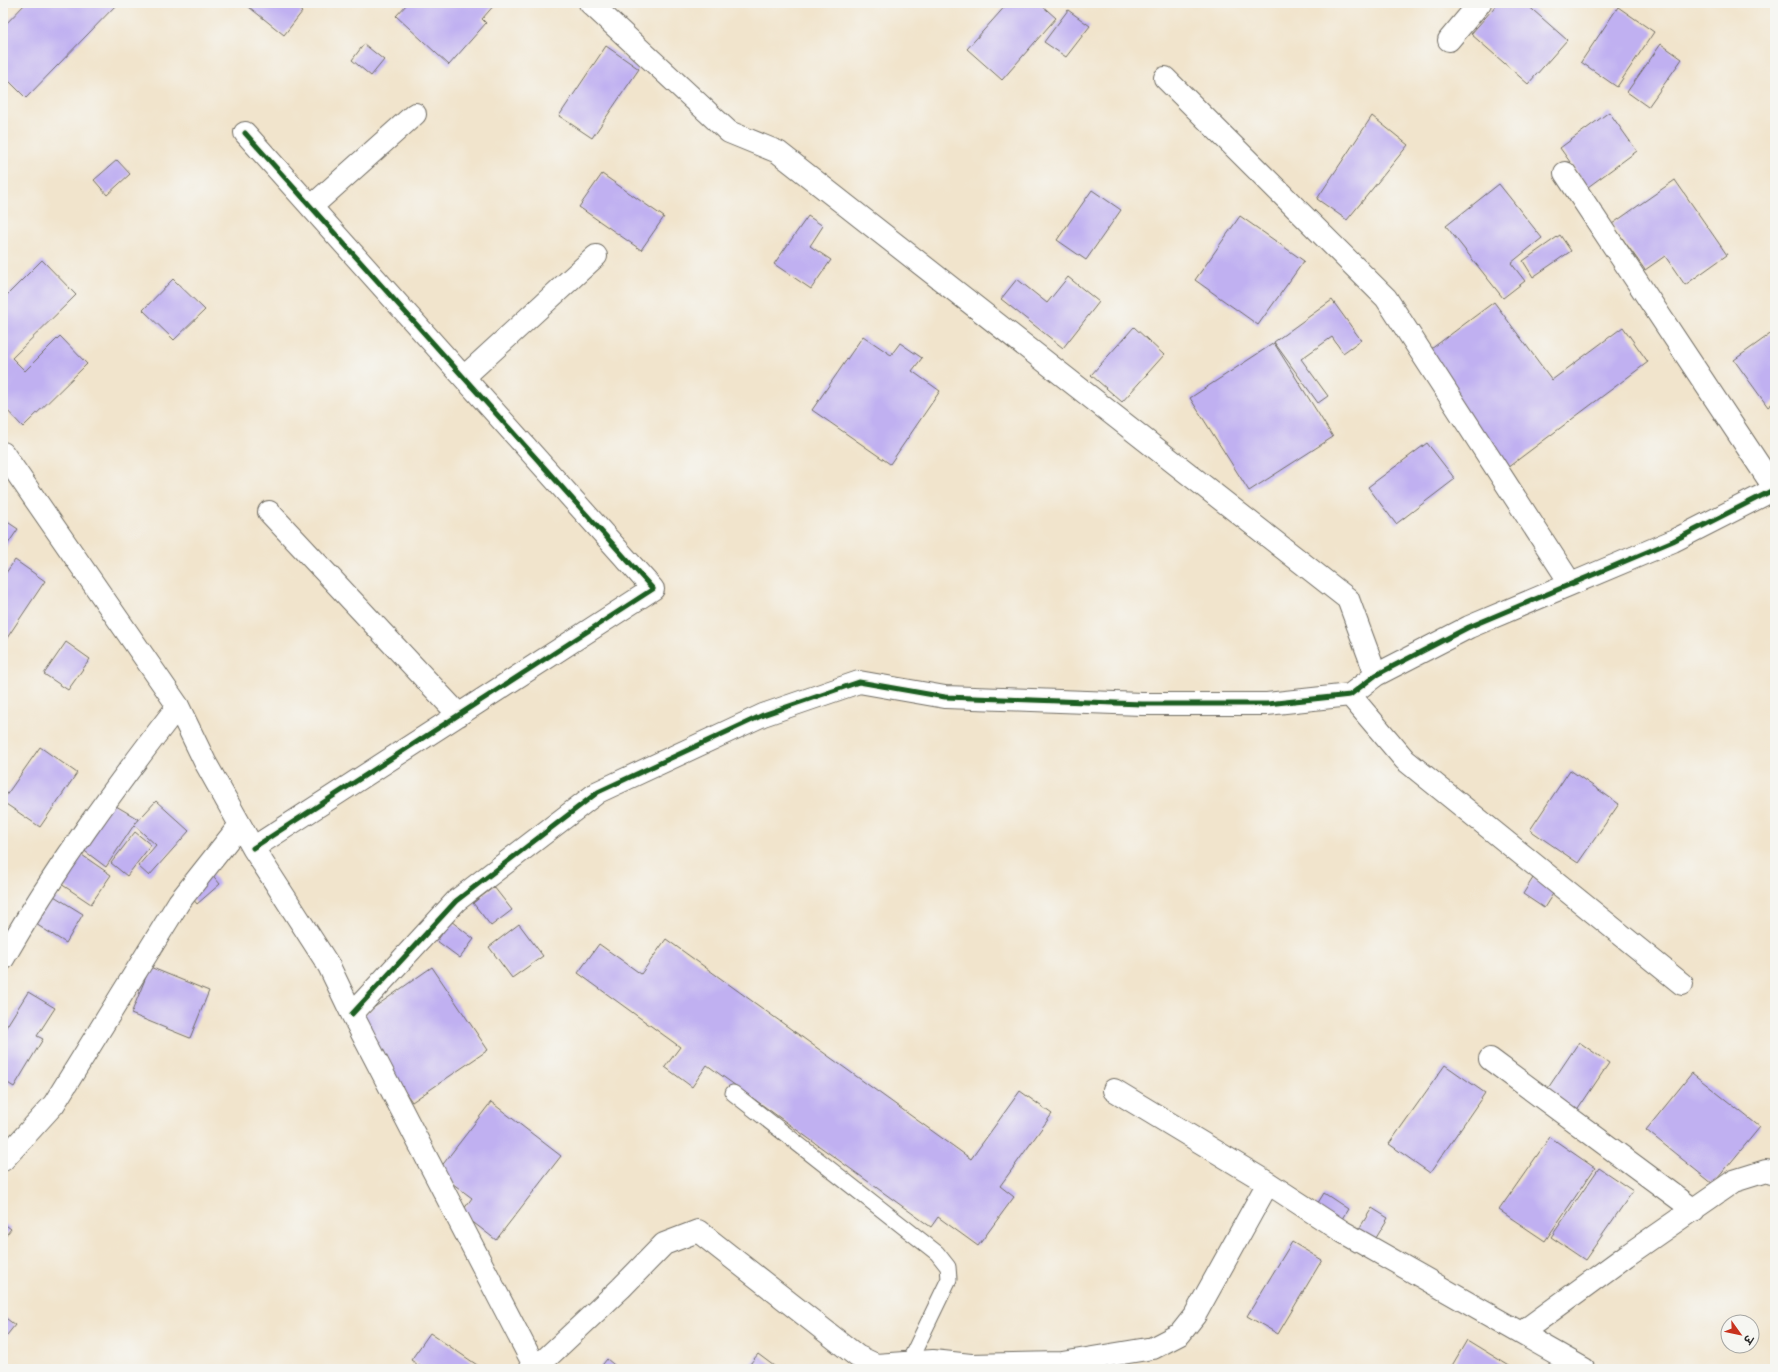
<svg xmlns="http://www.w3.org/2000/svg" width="1778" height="1372" viewBox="0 0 1778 1372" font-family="'Shantell Sans','Playpen Sans Deva',sans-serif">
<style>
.building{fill:#c0b0f1}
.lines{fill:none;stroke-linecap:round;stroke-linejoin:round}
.lane-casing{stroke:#706c63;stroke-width:17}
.street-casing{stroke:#706c63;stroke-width:24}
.lane{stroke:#fff;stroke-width:15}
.street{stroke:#fff;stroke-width:22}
.cycleway-casing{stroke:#f6f6f2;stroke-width:8}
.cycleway{stroke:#1b5e20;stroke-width:5}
</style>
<rect width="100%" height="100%" fill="#f6f6f2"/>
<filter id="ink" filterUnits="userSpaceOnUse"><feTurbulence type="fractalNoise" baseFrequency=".025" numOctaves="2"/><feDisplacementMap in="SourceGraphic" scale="8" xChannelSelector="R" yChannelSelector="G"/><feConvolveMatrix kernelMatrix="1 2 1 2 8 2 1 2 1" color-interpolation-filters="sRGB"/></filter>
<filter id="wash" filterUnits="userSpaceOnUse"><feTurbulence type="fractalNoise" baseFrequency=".012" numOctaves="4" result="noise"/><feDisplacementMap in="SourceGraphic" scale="16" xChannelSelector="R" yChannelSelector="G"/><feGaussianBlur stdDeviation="0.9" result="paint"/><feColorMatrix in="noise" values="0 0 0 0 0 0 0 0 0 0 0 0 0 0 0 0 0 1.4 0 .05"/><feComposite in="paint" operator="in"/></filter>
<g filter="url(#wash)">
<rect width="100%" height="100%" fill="#f1e4cc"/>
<g id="blocks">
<path class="building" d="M 26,3 L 118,3 L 26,98 L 3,75 L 3,27 Z
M 244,3 L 291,3 L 302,12 L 284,35 Z
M 408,3 L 496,3 L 482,19 L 486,23 L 449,65 L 396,16 Z
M 1008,3 L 1039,3 L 1056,18 L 1002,80 L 967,49 Z
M 1498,3 L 1525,3 L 1567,40 L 1528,84 L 1471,34 Z
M 1618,7 L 1654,32 L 1617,87 L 1581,62 Z
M 1068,10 L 1090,26 L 1066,57 L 1044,42 Z
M 364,44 L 384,60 L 371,76 L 352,60 Z
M 1661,44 L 1682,59 L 1648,107 L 1627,92 Z
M 606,46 L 639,69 L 592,138 L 559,116 Z
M 1609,112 L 1637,151 L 1588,187 L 1560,148 Z
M 1372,116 L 1408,145 L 1347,220 L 1317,199 Z
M 117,160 L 130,174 L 107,195 L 94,180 Z
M 602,174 L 664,217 L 641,250 L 579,207 Z
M 1675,180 L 1727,255 L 1685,285 L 1665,256 L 1645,270 L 1612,224 Z
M 1499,184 L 1542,238 L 1511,263 L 1525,281 L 1503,298 L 1446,226 Z
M 1092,190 L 1121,210 L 1086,260 L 1057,240 Z
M 808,216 L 823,226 L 810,246 L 831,260 L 811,289 L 774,264 Z
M 1240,216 L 1304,261 L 1258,325 L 1195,280 Z
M 1560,235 L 1571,251 L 1533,277 L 1523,261 Z
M 42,260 L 76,295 L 12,358 L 25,371 L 60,336 L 87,364 L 23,427 L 3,406 L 3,299 Z
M 1068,277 L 1099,302 L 1063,348 L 1001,299 L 1017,279 L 1047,303 Z
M 173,279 L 205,310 L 174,340 L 143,310 Z
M 1332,300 L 1361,340 L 1343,353 L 1332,337 L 1301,359 L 1328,396 L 1318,403 L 1274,342 Z
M 1494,302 L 1552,380 L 1623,327 L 1648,362 L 1507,468 L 1423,355 Z
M 1134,327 L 1164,355 L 1122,402 L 1091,375 Z
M 1773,332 L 1775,335 L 1775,401 L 1768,407 L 1734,360 Z
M 863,336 L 891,355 L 900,343 L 922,358 L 912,371 L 940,391 L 890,464 L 812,410 Z
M 1274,343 L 1333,437 L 1249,491 L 1190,398 Z
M 1427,443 L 1455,479 L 1396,524 L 1368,487 Z
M 3,519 L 18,529 L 3,551 Z
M 15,560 L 45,581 L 3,644 L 3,577 Z
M 66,642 L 90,659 L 68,690 L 44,674 Z
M 40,747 L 77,773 L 40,827 L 3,802 L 3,800 Z
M 1570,770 L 1619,804 L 1578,863 L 1530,830 Z
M 156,801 L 189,831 L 149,876 L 138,866 L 156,845 L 134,825 Z
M 111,803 L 138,819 L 106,867 L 78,846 Z
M 135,832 L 151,845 L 127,876 L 111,863 Z
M 79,853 L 111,875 L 91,904 L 58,882 Z
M 210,872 L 220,884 L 197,904 L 187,892 Z
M 1533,878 L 1554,892 L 1544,908 L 1523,894 Z
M 494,887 L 512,910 L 491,926 L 473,903 Z
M 49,893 L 83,914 L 66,943 L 31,921 Z
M 451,921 L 474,939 L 460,958 L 437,941 Z
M 519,924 L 543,956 L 512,978 L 489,947 Z
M 666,939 L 971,1159 L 1020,1091 L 1052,1114 L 1000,1186 L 1014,1197 L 978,1246 L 938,1217 L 931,1227 L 707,1065 L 692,1087 L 665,1067 L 680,1047 L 578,973 L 599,944 L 641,974 Z
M 150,967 L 209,991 L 190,1038 L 131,1014 Z
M 432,967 L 488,1050 L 412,1102 L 356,1020 Z
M 28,992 L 55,1008 L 37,1036 L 43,1039 L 14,1087 L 3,1080 L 3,1032 Z
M 1579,1042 L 1609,1063 L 1572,1118 L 1542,1097 Z
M 1445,1065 L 1485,1093 L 1430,1173 L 1389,1144 Z
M 1692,1073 L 1760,1127 L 1713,1184 L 1646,1130 Z
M 491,1102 L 561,1156 L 496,1240 L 461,1213 L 472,1198 L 437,1172 Z
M 1550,1137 L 1595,1168 L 1545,1241 L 1499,1210 Z
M 1599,1168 L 1633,1191 L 1585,1260 L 1551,1237 Z
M 1324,1193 L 1348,1209 L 1337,1227 L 1313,1211 Z
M 1372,1208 L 1388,1218 L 1373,1243 L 1357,1232 Z
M 3,1223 L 11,1229 L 3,1239 Z
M 1292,1242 L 1322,1260 L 1278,1334 L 1247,1316 Z
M 3,1316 L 15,1325 L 3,1340 Z
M 430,1333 L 483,1369 L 424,1369 L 411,1360 Z
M 1467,1340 L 1511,1367 L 1510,1369 L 1450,1369 Z
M 758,1354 L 778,1369 L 746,1369 Z
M 607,1359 L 619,1369 L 599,1369 Z"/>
</g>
</g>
<g filter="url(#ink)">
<use href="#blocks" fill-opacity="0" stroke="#706c63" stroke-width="1"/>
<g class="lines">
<defs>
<path id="lane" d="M 733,1093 L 937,1253 L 948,1267 L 949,1279 L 909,1362"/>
<path id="street" d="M 590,3 L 729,132 L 778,152 L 1348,599 L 1376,675
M 1449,40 L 1480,3
M 1165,78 L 1386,298 L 1571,584
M 245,133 L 653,589 L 253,848
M 1565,173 L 1775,489
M 311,207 L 415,114
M 464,377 L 596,256
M 3,453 L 178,706 L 205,762 L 253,848 L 329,966 L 352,1014 L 536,1369
M 269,512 L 459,715
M 1350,695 L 1405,760 L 1682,984
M 3,959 C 54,870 115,787 178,706
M 352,1014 L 456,901 L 598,792 L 763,715 L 859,682 L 945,697 L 1142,704 L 1267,704 L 1350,695 L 1376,675 L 1469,627 L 1673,541 L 1775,489
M 1490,1059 L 1694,1210
M 1114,1090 L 1268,1183 L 1343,1232 L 1584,1369
M 3,1160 L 54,1104 L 179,902 L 240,825
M 1521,1333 L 1626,1256 L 1734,1181 L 1766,1171 L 1775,1174
M 971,1365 L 1062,1363 L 1153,1348 L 1180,1334 L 1195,1315 L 1268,1183
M 536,1368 L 621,1288 L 664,1244 L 698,1231 L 857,1356 L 876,1365 L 933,1361 L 971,1365 L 977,1369"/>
</defs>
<use href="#lane" class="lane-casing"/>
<use href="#street" class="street-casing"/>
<use href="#lane" class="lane"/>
<use href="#street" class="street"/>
<defs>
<path id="cycleway" d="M 245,133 L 653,589 L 253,848
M 352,1014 L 456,901 L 598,792 L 763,715 L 859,682 L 945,697 L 1142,704 L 1267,704 L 1350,695 L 1376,675 L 1469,627 L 1673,541 L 1775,489"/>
</defs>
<use href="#cycleway" class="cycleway-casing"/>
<use href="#cycleway" class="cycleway"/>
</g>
</g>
<rect width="1778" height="1372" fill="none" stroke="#f6f6f2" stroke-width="16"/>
<g transform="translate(1740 1334) rotate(123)"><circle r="19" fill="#f6f6f2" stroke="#a5a5a2"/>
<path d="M0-3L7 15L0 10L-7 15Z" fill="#c8321e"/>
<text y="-6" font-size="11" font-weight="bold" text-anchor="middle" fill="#2b2b2b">उ</text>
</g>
</svg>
